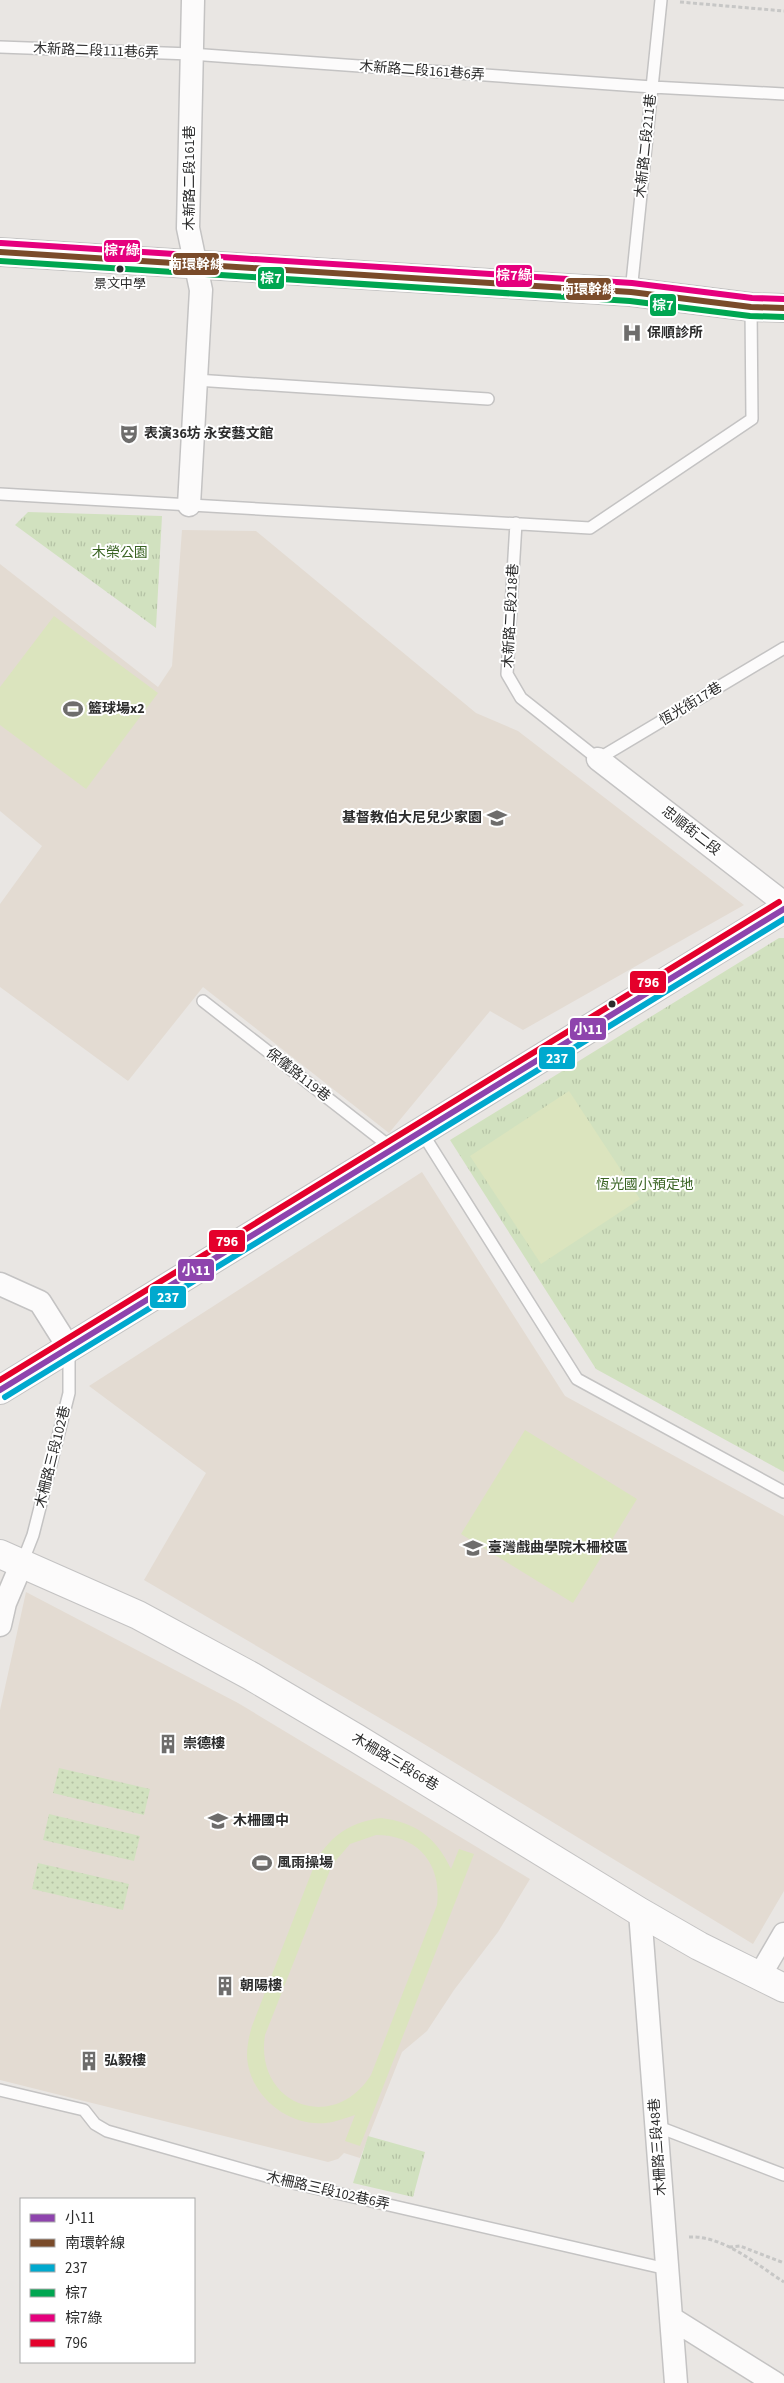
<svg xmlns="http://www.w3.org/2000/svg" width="784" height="2383" viewBox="0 0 784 2383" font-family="'Source Sans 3','Noto Sans TC',sans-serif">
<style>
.education{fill:#e3dbd2}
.grass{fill:url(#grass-tufts)}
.garden{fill:url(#garden-dots)}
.pitch{fill:#dbe4be;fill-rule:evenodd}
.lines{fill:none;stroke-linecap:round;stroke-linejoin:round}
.lane-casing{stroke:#c4c3c3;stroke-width:14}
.street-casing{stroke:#c4c3c3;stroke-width:25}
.secondary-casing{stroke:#c4c3c3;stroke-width:30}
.path{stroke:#c7c7c6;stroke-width:3;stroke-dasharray:4 2.5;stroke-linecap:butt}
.lane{stroke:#fcfbfb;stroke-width:11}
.street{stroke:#fcfbfb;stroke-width:22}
.secondary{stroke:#fcfbfb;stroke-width:28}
.bus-1-casing{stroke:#fff;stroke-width:10}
.bus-2-casing{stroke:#fff;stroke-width:10}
.bus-3-casing{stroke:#fff;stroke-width:10}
.bus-4-casing{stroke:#fff;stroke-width:10}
.bus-5-casing{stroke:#fff;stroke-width:10}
.bus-6-casing{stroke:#fff;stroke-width:10}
.bus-1{stroke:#8e44ad;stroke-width:6}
.bus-2{stroke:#7a4b2a;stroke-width:6}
.bus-3{stroke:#00a9ce;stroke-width:6}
.bus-4{stroke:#00a651;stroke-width:6}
.bus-5{stroke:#e5007d;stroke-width:6}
.bus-6{stroke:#e4002b;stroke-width:6}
.bus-dot{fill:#2c2c2c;stroke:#fff;stroke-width:2}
.labels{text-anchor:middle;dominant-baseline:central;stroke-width:4;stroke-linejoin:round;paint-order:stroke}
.bus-label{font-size:13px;fill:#2c2c2c;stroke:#fff}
.street-label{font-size:14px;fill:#2c2c2c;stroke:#fff}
.poi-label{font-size:14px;font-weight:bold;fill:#2c2c2c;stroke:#fff;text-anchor:start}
.park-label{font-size:14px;fill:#396322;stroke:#fff}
.line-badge{stroke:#fff;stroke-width:2}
.badge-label{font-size:14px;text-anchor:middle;font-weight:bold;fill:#fff}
</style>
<defs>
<pattern id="grass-tufts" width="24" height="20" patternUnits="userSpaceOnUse" patternTransform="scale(1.25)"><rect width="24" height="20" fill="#d1e1bf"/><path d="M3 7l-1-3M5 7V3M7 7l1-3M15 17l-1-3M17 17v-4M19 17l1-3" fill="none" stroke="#b4c1a4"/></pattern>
<pattern id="garden-dots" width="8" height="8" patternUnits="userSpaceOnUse" patternTransform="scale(1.25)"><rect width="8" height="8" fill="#d1e1bf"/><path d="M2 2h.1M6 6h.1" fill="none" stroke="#b4c1a4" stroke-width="1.8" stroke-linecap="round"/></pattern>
</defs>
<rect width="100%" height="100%" fill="#e9e6e3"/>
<path class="education" d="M 182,530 L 256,531 L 476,713 L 518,731 L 744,905 L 523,1030 L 490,1011 L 389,1133 L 203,987 L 128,1081 L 0,987 L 0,904 L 42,846 L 0,811 L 0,564 L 158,687 L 172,666 Z
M 422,1172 L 565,1396 L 784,1516 L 784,1891 L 753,1944 L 419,1741 L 144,1580 L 206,1473 L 89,1386 Z
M 26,1592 L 238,1703 L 530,1879 L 498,1932 L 454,1990 L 427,2031 L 402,2052 L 360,2158 L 344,2153 L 338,2159 L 328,2162 L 0,2080 L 0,1710 Z"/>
<path class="grass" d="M 28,512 L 162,516 L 156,628 L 15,525 Z
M 779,938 L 784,938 L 784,1472 L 596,1369 L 450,1140 Z
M 368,2136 L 425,2152 L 413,2197 L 353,2183 Z"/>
<path class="garden" d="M 59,1768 L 150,1789 L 144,1815 L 53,1793 Z
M 49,1814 L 140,1836 L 134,1861 L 43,1840 Z
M 38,1863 L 129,1884 L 123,1910 L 32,1889 Z"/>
<path class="pitch" d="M 54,616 L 158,693 L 86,789 L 0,725 L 0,687 Z
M 569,1091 L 640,1199 L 541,1264 L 470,1156 Z
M 525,1430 L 637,1499 L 573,1603 L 461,1534 Z
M 381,1818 C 415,1822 436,1837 451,1869 L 459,1849 L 474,1854 L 360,2146 L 345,2141 L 355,2115 C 345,2118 336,2122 326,2123 C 287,2127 249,2095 247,2056 C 247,2046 249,2036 252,2026 L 316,1861 C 331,1835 351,1822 381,1818 ZM 376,1835 C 418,1835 442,1864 437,1905 L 371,2075 C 333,2135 254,2104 265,2035 L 332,1865 L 350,1844 Z"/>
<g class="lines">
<defs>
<path id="lane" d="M 0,47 L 191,54 L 652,87 L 784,94
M 631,292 L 661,0
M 196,380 L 488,399
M 0,494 L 590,528 L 752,419 L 751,307
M 516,523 L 507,674 L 521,698 L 598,759 L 784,648
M 203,1001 L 393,1149
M 421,1131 L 577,1379 L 784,1492
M 22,1563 L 33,1535 L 69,1393 L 69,1349
M 0,2090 L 84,2110 L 95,2124 L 107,2131 L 280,2180 L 667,2269
M 656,2126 L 784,2175"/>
<path id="street" d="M 189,505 L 201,290 L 188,228 L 193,0
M 598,759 L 784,903
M 0,1284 L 40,1302 L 69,1348
M 0,1625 L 5,1603 L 22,1563
M 640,1912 L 676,2383
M 759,1977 L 784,1934
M 671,2318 L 775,2383"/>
<path id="secondary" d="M 0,252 L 631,292 L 751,307 L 784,308
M 0,1390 L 784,909
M 0,1554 L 138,1615 L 251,1676 L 356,1738 L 640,1912 L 699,1946 L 784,1988"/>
</defs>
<use href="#lane" class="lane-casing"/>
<use href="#street" class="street-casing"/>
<use href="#secondary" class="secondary-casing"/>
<path class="path" d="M 680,2 L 784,11
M 689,2237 C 723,2235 757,2265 784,2282
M 729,2247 L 740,2246 L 784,2263"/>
<use href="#lane" class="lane"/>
<use href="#street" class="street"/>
<use href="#secondary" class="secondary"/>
<defs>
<path id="bus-1" d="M 0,1390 L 784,909"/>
<path id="bus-2" d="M 0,252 L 631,292 L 751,307 L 784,308"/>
<path id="bus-3" d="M 5,1397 L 784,919"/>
<path id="bus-4" d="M 0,261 L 630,301 L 750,316 L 784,317"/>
<path id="bus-5" d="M 1,243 L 632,283 L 752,298 L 784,299"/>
<path id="bus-6" d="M 0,1380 L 779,902"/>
</defs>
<use href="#bus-1" class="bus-1-casing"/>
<use href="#bus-2" class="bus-2-casing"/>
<use href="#bus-3" class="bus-3-casing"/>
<use href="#bus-4" class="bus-4-casing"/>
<use href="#bus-5" class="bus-5-casing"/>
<use href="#bus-6" class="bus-6-casing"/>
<use href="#bus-1" class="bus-1"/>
<use href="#bus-2" class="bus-2"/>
<use href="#bus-3" class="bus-3"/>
<use href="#bus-4" class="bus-4"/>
<use href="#bus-5" class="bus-5"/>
<use href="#bus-6" class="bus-6"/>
</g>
<defs>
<symbol id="hospital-bare" viewBox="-9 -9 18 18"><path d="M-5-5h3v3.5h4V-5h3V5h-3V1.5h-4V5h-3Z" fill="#6e6d6c" stroke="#fff" stroke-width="2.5" paint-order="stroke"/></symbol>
<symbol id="theatre-bare" viewBox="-9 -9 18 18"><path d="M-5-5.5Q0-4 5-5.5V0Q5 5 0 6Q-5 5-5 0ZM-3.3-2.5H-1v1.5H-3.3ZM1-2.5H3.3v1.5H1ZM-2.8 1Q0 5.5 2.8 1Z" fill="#6e6d6c" stroke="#fff" stroke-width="2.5" paint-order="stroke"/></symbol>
<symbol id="stadium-bare" viewBox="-9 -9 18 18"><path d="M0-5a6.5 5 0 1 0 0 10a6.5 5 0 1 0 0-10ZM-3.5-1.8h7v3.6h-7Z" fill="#6e6d6c" stroke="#fff" stroke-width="2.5" paint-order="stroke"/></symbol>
<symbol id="school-bare" viewBox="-9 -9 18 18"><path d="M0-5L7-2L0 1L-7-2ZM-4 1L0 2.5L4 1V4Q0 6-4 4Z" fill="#6e6d6c" stroke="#fff" stroke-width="2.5" paint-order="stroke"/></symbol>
<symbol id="university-bare" viewBox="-9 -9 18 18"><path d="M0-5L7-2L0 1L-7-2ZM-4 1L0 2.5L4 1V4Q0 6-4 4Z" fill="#6e6d6c" stroke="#fff" stroke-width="2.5" paint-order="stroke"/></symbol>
<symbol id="building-bare" viewBox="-9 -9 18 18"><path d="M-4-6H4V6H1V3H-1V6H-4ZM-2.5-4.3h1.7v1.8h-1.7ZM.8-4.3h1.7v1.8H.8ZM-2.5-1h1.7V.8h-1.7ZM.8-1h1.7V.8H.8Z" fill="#6e6d6c" stroke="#fff" stroke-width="2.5" paint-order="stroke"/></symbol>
</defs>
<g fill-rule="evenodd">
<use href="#hospital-bare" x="618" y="319" width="28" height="28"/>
<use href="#theatre-bare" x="115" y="420" width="28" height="28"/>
<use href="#stadium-bare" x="59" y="695" width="28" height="28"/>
<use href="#school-bare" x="483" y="804" width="28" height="28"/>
<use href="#university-bare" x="459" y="1534" width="28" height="28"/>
<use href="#building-bare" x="154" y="1730" width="28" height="28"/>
<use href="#school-bare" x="204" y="1807" width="28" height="28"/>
<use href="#stadium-bare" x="248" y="1849" width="28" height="28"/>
<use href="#building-bare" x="211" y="1972" width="28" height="28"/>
<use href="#building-bare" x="75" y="2047" width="28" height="28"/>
</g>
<g class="bus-dot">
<circle cx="120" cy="269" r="4.5"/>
<circle cx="612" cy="1004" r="4.5"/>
</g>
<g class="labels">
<g class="bus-label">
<text x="120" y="284">景文中學</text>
</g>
<g class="street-label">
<text transform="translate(96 51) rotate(2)">木新路二段111巷6弄</text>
<text transform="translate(422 71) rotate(4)">木新路二段161巷6弄</text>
<text transform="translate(646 146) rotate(-84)">木新路二段211巷</text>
<text transform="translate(190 178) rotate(-90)">木新路二段161巷</text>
<text transform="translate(511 616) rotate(-87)">木新路二段218巷</text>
<text transform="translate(691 704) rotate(-31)">恆光街17巷</text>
<text transform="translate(691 831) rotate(38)">忠順街二段</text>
<text transform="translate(298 1075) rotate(38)">保儀路119巷</text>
<text transform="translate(53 1457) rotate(-76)">木柵路三段102巷</text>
<text transform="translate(395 1762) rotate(31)">木柵路三段66巷</text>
<text transform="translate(658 2147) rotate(-94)">木柵路三段48巷</text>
<text transform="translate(328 2191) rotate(13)">木柵路三段102巷6弄</text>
</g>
<g class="poi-label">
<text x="647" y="333">保順診所</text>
<text x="144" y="434">表演36坊 永安藝文館</text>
<text x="88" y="709">籃球場x2</text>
<text x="482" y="818" text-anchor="end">基督教伯大尼兒少家園</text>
<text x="488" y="1548">臺灣戲曲學院木柵校區</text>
<text x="183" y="1744">崇德樓</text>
<text x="233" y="1821">木柵國中</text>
<text x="277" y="1863">風雨操場</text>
<text x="240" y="1986">朝陽樓</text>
<text x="104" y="2061">弘毅樓</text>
</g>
<g class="park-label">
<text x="120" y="553">木榮公園</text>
<text x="645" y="1185">恆光國小預定地</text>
</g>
</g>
<g class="line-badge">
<rect x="103" y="239" width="38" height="24" rx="5" fill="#e5007d"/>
<rect x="172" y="252" width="48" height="24" rx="5" fill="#7a4b2a"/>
<rect x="495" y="264" width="38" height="24" rx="5" fill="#e5007d"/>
<rect x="257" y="266" width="28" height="24" rx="5" fill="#00a651"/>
<rect x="565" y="277" width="47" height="24" rx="5" fill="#7a4b2a"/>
<rect x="649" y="293" width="28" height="24" rx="5" fill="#00a651"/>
<rect x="629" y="970" width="38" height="24" rx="5" fill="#e4002b"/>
<rect x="569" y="1017" width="38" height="24" rx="5" fill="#8e44ad"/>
<rect x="538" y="1046" width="38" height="24" rx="5" fill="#00a9ce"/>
<rect x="208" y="1229" width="38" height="24" rx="5" fill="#e4002b"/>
<rect x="177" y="1258" width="38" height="24" rx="5" fill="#8e44ad"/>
<rect x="149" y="1285" width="38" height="24" rx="5" fill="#00a9ce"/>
</g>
<g class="badge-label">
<text x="122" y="255">棕7綠</text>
<text x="196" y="269">南環幹線</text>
<text x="514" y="280">棕7綠</text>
<text x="271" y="283">棕7</text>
<text x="588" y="294">南環幹線</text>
<text x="663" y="310">棕7</text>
<text x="648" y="987">796</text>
<text x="588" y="1034">小11</text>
<text x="557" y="1063">237</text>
<text x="227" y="1246">796</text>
<text x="196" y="1275">小11</text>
<text x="168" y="1302">237</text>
</g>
<rect x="20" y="2198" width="175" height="165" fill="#ffffff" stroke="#ababab"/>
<rect x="30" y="2214" width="25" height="8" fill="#8e44ad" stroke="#ababab"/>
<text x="65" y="2223" font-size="15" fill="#2c2c2c">小11</text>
<rect x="30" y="2239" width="25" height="8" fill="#7a4b2a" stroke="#ababab"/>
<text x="65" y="2248" font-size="15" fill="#2c2c2c">南環幹線</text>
<rect x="30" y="2264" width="25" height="8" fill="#00a9ce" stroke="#ababab"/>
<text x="65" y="2273" font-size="15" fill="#2c2c2c">237</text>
<rect x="30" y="2289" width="25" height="8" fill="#00a651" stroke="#ababab"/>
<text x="65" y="2298" font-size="15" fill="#2c2c2c">棕7</text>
<rect x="30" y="2314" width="25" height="8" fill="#e5007d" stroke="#ababab"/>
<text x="65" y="2323" font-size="15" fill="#2c2c2c">棕7綠</text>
<rect x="30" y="2339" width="25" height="8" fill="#e4002b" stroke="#ababab"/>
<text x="65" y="2348" font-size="15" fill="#2c2c2c">796</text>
</svg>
